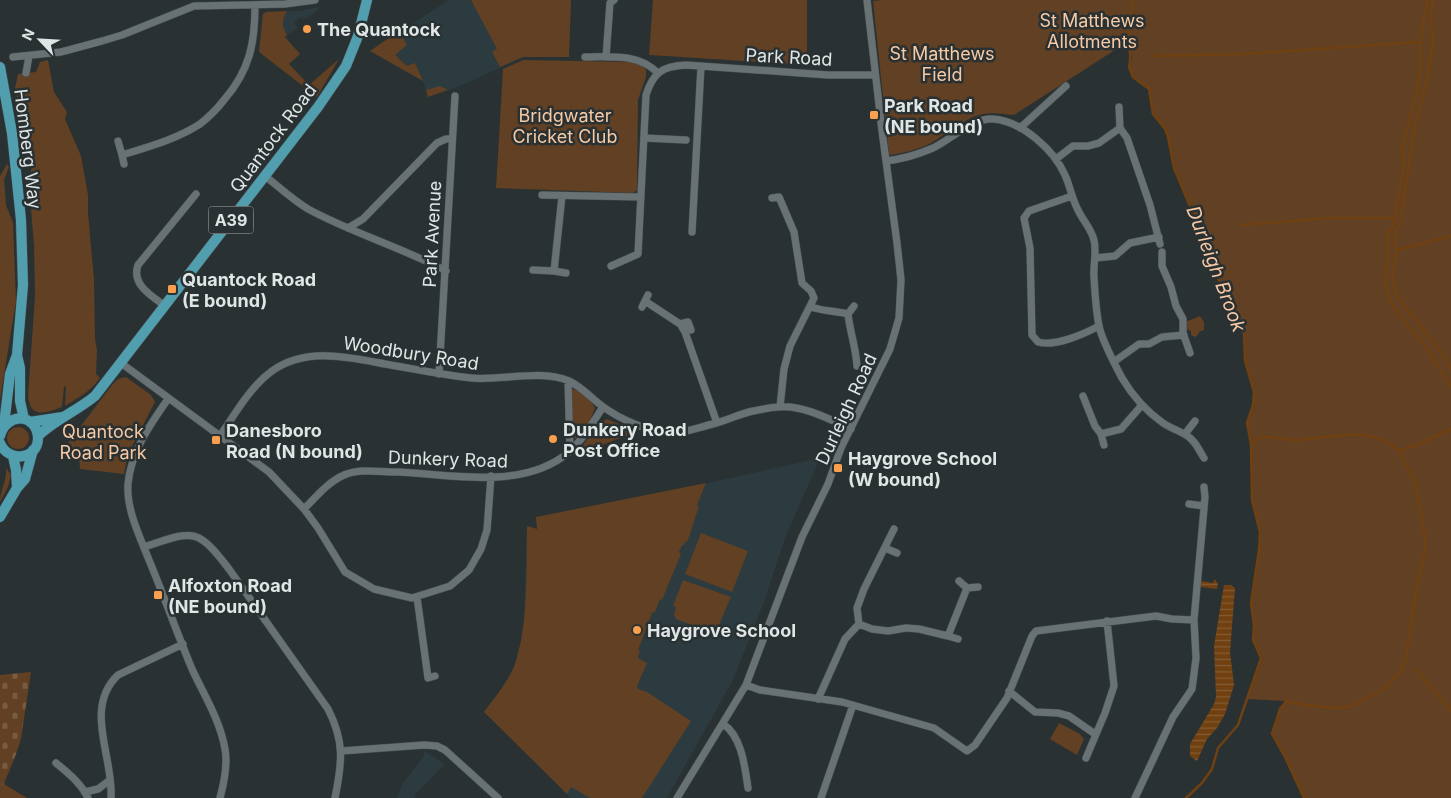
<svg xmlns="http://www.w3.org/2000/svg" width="1451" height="798" viewBox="0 0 1451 798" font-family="Inter,sans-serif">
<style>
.built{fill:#2c3b3f}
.green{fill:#614023}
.cemetery{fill:url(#cemetery-stones)}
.water{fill:url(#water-rules)}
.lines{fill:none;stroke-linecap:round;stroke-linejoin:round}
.stream{stroke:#704010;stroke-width:2.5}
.minor-casing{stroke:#474e50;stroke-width:8}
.primary-casing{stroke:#474e50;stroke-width:11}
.minor{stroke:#687173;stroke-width:7}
.primary{stroke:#519eae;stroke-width:10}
.poi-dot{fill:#f99f4d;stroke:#293133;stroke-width:2}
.labels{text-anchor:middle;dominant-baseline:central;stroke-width:5;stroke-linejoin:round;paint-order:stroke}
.shield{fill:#293133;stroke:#a9afb0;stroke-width:1}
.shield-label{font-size:16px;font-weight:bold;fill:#e0e5e6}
.park-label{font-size:18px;fill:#f7caa5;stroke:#293133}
.poi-label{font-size:18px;font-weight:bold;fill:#e0e5e6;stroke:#293133;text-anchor:start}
.street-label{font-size:18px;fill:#e0e5e6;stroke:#293133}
.water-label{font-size:19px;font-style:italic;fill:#f7c9a5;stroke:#293133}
</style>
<defs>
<pattern id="cemetery-stones" width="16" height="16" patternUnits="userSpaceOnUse" patternTransform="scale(1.25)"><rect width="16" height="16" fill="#614023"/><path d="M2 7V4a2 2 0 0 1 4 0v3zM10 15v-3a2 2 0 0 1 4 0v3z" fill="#775b43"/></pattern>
<pattern id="water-rules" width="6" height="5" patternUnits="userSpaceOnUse" patternTransform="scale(1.25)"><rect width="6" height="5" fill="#704010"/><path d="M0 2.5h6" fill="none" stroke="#845b33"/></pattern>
</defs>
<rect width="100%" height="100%" fill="#293133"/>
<path class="built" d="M 449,0 L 571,0 L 569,57 L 523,57 L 458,87 L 428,97 L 423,81 L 370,51 Z
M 317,7 L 319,10 L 303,20 L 302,17 L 294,22 L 298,28 L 287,35 L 282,27 L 282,21 L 287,11 L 300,11 Z
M 820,458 L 785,538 L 764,602 L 733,680 L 667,798 L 570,798 L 557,784 L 501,689 L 515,665 L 521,641 L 524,620 L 527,526 L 537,529 L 536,517 L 691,487 Z
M 424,751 L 445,764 L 414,796 L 416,798 L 397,798 L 403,783 L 424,756 Z"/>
<path class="green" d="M 471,0 L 571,0 L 569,57 L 523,57 L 500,67 L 492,52 L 497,49 Z
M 653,0 L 807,0 L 807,65 L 649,55 Z
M 882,0 L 1451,0 L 1451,798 L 1304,798 L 1285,757 L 1272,734 L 1280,709 L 1286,701 L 1246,699 L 1261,658 L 1253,640 L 1254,625 L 1251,603 L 1259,550 L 1260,532 L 1252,500 L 1251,444 L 1247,423 L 1253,405 L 1254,392 L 1245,361 L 1244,334 L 1223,294 L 1203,230 L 1189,204 L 1174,168 L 1168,137 L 1165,129 L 1153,114 L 1149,89 L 1133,77 L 1129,67 L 1132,59 L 1129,41 L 1014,115 C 1004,114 993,112 983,114 C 964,118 947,134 931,143 C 918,150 903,153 889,155 L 873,1 Z
M 287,11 C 282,21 281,26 287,35 L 285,37 L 300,54 L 289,64 L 309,85 L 339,59 L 317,97 L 259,52 L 263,14 L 266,12 Z
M 399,31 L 407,45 L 395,55 L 407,66 L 415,63 L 423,81 L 370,51 Z
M 48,60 L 54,92 L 67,112 L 65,119 L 81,156 L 88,195 L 88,213 L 94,279 L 95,339 L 97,350 L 96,374 L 100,378 C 90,392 79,397 65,406 L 66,386 L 64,387 L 62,407 C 46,413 30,419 28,396 L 35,296 L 34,246 L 29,184 L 33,157 L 29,139 L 24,130 L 15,88 L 18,74 L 36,72 L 40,62 Z
M 523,60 L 635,62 L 642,65 L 646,70 L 646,77 L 638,100 L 637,190 L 633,193 L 496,188 L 503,69 Z
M 440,86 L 448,90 L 428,97 L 426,90 Z
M 7,164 L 9,167 L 4,180 L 5,191 L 6,205 L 13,223 L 16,301 L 0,400 L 0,176 Z
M 1200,316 L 1204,322 L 1204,330 L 1199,332 L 1198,335 L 1195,337 L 1191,335 L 1191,331 L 1186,329 L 1185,322 Z
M 126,377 L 151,395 L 155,402 L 128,454 L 124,474 L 80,469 L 79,456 L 65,456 L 61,452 L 112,385 L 118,379 Z
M 572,389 C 581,390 591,399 595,408 L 589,423 L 575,439 L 572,427 Z
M 607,419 L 631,429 L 632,434 L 574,455 C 582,448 600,421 607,419 Z
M7 438a11 11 0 1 1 22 0a11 11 0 1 1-22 0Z
M 6,468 L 11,475 L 8,487 L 0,502 C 0,490 7,481 6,468 Z
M 706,483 L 697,505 L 699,507 C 694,519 692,530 687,542 L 685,542 L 684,545 L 682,545 L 679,552 L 681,554 L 662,600 L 660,599 L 655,612 L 652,613 L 638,650 L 640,651 L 638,658 L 647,663 L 637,686 L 638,689 L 647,692 L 691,721 L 642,798 L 590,798 L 571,787 L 567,794 L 484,712 C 495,697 509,681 515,664 C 529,622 526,570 527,526 L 537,529 L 536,517 Z
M 701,533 L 748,551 L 732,592 L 685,574 Z
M 683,580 L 731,597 L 715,634 L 676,619 L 674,614 L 676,607 L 673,606 Z
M 1059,723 L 1080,734 L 1084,739 L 1077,755 L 1050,739 Z
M 4,784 L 27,798 L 0,798 L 0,793 Z"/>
<path class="cemetery" d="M 31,672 L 21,739 L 15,757 L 0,793 L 0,675 Z"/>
<path class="water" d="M 1214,580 L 1216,580 L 1216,582 L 1218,583 L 1217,589 L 1201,587 L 1201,581 L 1213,583 Z
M 1224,585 L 1231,585 L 1235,588 L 1230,652 L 1234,685 L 1225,714 L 1217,728 L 1207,739 L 1197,761 L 1190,756 L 1190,744 L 1214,704 L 1216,697 L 1214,646 Z"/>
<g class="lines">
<path class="stream" d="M 1132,0 C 1133,14 1129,26 1129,40 C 1129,50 1132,57 1129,67 L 1133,77 L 1149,89 L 1153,114 L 1165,129 L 1168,137 L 1174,168 L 1189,204 L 1203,230 L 1223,294 L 1244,334 L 1245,361 L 1254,392 L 1253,405 L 1247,423 L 1251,444 L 1252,500 L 1260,532 L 1259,550 L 1251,603 L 1254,625 L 1253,640 L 1261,658 L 1238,725 L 1218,748 L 1212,769 L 1202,783 L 1186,798
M 1427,0 L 1420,42 L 1420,71 L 1416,95 L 1402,149 L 1404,163 L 1393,226 L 1387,236 L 1388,254 L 1385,285 L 1391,302 L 1407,325 L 1421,340 L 1451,386
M 1433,0 L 1431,16 L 1433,41 L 1428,75 L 1414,130 L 1402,215 L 1394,241 L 1397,250 L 1392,275 L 1396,295 L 1442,353 L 1451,370
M 1154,56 L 1243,54 L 1420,42
M 1240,225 L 1329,218 L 1394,218
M 1397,250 L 1451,236
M 1251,444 C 1254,442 1258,438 1261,437 C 1272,436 1288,441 1300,440 C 1332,437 1373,425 1399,451 L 1414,446 L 1451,429
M 1417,670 L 1451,711
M 1304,798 L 1285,757 L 1272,734 L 1280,709 L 1286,701 L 1305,705 L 1335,708 L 1353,706 L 1388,686 L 1401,670 L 1406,658 L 1416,591 L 1425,551 L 1425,537 L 1416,485 L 1399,451"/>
<defs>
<path id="minor" d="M 13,57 L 61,52 L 102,41 L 122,35 L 194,6 L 285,4 L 315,0
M 585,57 C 612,57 638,53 658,73
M 606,57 L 610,3 L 614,0
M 26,73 L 29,56
M 1119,107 L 1120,128 L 1127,138 L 1150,205 L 1160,244
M 1020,128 L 1066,86
M 644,138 L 686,140
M 118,141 L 122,155
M 1056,159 L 1073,146 L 1088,146 L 1099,143 L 1120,128
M 886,161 C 902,159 917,155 933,148 C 950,140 974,117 993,119 C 1022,121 1054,150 1065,175 C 1070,186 1072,199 1078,210 C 1083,221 1091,228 1094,240 C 1097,252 1093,265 1094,277 C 1095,293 1096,315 1100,330 C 1105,346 1114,363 1122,378 C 1132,395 1146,411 1163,423 C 1170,428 1178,430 1186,435 C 1195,440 1199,450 1204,458
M 124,164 L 122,155 C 148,147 177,139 200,124 C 209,117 217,109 224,100 C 250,70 255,43 255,5
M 265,176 C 279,187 293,200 308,209 C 352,233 401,247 446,271
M 542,195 L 641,197
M 1072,196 L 1029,211 L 1024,218 L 1030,248 L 1032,335 L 1038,342 C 1055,347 1084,334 1099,326
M 772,198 L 779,197 L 794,232 L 802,283 L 811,291 L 814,298 L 790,346 L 784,369 L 780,407
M 348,228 L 363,219 L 437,143 L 446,139 L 452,139
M 692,232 L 701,66
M 1162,252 L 1162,266 L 1171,287 L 1176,306 L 1183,319 L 1183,333 L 1190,353
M 1095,258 L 1115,256 L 1130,243 L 1159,237
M 611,266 L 638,254 L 646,95 C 653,73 662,66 686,65 L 828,75 L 875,75
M 533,270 L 554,271 L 562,196
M 554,271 L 566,273
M 645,301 L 680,324 L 685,332 L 717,423
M 165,306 C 152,296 131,285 138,265 L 196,194
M 642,307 L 648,295
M 811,307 C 823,311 835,311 848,314 C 850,332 856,348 857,366
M 848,314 L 854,306
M 680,324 L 688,322 L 691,330
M 1115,361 L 1139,344 L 1149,344 L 1162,337 L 1184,335
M 121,363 L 269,472 L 304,509 L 318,528 L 345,572 L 374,589 L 412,598 L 450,586 L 469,570 L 481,549 L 487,530 L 491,476
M 439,374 L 455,96
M 568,381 L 570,451
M 1083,396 L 1095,426 L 1101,434 L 1121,429 L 1142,405
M 168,399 C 150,425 131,451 128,484 C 126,509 140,537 149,560 C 164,596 177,633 192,669 C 204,695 220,720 225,749 C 228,765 224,783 220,798
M 1101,434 L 1104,445
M 1185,434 L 1195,421
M 220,436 C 235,414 250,387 272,371 C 306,347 347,357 385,364 C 414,369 443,375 471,378 C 501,381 541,369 569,381 C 582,387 591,398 602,406 C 621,420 649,432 672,433 C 685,433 700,427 713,424 C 726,421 739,414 753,411 C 761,410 770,407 779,407 C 803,405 829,419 851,429
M 1189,504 L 1204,506
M 304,509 C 316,497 328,482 344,475 C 360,468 379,472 396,472 C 452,474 523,491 569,452 C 583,440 593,422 603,407
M 144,547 C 193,531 196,526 229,569 L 328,709 C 345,742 342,763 335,798
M 885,548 L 897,553
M 959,581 L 967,588 L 978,587
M 417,597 L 428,678 L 435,676
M 859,624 L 857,608 L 864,589 L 894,529
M 948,636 L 958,639
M 746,685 L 760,690 L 842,702 L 934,728 L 967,751 L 975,745 L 1007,698 L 1032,636 L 1036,631 L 1156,616 L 1172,619 L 1194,620 L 1205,497 L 1204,487
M 1009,691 L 1035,712 L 1058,713 L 1069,716 L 1095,734
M 818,699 L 845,639 L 859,624 L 872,629 L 888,631 L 906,628 L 919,629 L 948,636 L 967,588
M 723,724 C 742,736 745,768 748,788
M 341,751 L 424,745 L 437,746 L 445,750 L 498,798
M 1086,758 L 1105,713 L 1114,686 L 1107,621
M 56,763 C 68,773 81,783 88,798
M 85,792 L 98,789 L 110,780
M 111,798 C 114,758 83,708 118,675 L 183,644
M 677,798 L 746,685 L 802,537 L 828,484 L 841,448 L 890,349 L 899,318 L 901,280 L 897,243 L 882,131 L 867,0
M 821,798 L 853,705
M 1135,798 L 1173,717 L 1192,689 L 1196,658 L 1194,620"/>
<path id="primary" d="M 0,67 L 12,133 L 21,220 L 23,285 L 17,355 L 20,368 L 20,401 L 24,419
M 30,422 L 63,417
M 4,425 L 10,374 L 17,355
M 0,436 C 6,412 37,413 38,438 C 38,460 8,463 0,443
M 38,436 C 54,420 77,411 95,396 L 318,107 L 346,66 L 358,36 L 367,0
M 13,456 L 16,470 L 17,488
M 0,517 L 17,488 L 25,479 L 33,450"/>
</defs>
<use href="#minor" class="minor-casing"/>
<use href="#primary" class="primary-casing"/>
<use href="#minor" class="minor"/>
<use href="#primary" class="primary"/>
</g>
<g class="poi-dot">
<circle cx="307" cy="29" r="5"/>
<rect x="869" y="110" width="10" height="10" rx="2.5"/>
<rect x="167" y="284" width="10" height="10" rx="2.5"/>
<circle cx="553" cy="439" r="5"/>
<rect x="211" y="435" width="10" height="10" rx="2.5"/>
<rect x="833" y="463" width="10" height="10" rx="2.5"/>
<rect x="153" y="590" width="10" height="10" rx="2.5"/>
<circle cx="637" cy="630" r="5"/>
</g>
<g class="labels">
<rect class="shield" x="208.5" y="206.5" width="45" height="27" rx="4"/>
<g class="shield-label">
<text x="231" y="220">A39</text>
</g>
<g class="park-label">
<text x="1092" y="20">St Matthews<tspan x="1092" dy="21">Allotments</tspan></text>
<text x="942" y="53">St Matthews<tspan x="942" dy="21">Field</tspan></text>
<text x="565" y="115">Bridgwater<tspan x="565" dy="21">Cricket Club</tspan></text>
<text x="103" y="431">Quantock<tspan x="103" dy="21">Road Park</tspan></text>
</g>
<g class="poi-label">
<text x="317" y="29">The Quantock</text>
<text x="884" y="105">Park Road<tspan x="884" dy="21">(NE bound)</tspan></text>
<text x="182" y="279">Quantock Road<tspan x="182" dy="21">(E bound)</tspan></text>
<text x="563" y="429">Dunkery Road<tspan x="563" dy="21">Post Office</tspan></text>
<text x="226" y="430">Danesboro<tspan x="226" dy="21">Road (N bound)</tspan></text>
<text x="848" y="458">Haygrove School<tspan x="848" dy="21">(W bound)</tspan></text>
<text x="168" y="585">Alfoxton Road<tspan x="168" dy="21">(NE bound)</tspan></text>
<text x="647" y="630">Haygrove School</text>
</g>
<g class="street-label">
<text transform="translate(789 57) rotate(3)">Park Road</text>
<text transform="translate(273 138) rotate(-53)">Quantock Road</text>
<text transform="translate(28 149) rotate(83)">Homberg Way</text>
<text transform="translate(432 234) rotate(-87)">Park Avenue</text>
<text transform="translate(411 353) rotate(9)">Woodbury Road</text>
<text transform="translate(846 409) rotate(-65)">Durleigh Road</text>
<text transform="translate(448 459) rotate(2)">Dunkery Road</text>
</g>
<g class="water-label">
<text transform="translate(1216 269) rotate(69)">Durleigh Brook</text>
</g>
</g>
<g transform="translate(40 40) rotate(295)" stroke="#293133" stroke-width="4" paint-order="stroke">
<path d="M0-4L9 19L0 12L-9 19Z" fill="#e0e5e6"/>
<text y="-8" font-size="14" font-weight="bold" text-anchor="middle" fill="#e0e5e6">N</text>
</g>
</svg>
